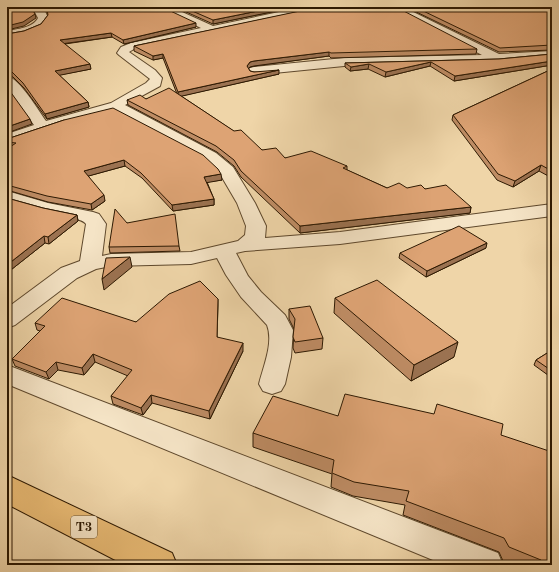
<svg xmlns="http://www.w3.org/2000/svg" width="559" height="572" viewBox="0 0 559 572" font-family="'Old Standard TT',serif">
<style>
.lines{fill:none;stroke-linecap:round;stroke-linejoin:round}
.street-casing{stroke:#5e482c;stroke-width:2}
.highway-casing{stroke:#2d1902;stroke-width:2}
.street{fill:#f5e4c6;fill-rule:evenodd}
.highway{fill:#e8ba74;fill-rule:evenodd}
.wall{fill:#be8c64;stroke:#2d1902}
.shaded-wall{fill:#9b7251;stroke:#2d1902}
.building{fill:#dda374;stroke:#2d1902}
.labels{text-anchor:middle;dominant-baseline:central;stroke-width:4;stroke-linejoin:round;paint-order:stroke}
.shield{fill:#f5e4c6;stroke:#69563d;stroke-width:1}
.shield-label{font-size:13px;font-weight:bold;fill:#2d1902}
</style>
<rect width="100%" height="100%" fill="#efd5a8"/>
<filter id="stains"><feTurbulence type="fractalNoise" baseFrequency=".005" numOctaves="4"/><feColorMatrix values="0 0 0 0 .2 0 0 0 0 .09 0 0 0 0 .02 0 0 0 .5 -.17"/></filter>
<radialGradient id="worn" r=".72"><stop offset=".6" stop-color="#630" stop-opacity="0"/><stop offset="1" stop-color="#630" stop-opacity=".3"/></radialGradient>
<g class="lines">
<defs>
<path id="street" d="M 32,7 L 85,7 C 79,13 54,13 45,11 L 48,18 C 41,33 22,34 7,37 L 7,31 C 17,29 33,28 38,18 Z
M 158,7 L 171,7 L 213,26 L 303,7 L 322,7 L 317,10 L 134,49 L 129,52 L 155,70 L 162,78 L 160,86 L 125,105 L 216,153 L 233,167 L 255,203 L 266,226 L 265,238 L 340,232 L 552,204 L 552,216 L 340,244 L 245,251 L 236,253 L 248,276 L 261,292 L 285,315 L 293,330 L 291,357 L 285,384 L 281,391 L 272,394 L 263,391 L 259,384 C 263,367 274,343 267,325 L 241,297 L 226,275 L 217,258 L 191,264 L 111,266 L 96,269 L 77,278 L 15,325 L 7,328 L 7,308 L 61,268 L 80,261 L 86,224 C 82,219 75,219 69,218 C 47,214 28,209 7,202 L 7,191 L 48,203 L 93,212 L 99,214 L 106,224 L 102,256 L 111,254 L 191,252 L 238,241 L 245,235 L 246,226 L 237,203 L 220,174 L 204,159 L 114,111 L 65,124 L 7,144 L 7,134 L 34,125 L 7,88 L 7,76 C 20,79 38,110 46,121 L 111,103 L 146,83 L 150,79 L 119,55 L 117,53 L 121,47 L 131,43 L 201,28 Z
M 391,7 L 403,7 L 499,54 L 552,51 L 552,57 L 498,62 L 344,66 L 254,75 L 250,74 L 248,71 L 250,68 L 254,67 L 344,58 L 482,55 Z
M 7,365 L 498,553 L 503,565 L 445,565 L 7,384 Z"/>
<path id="highway" d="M 7,475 L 172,553 L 177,565 L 125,565 L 7,504 Z"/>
</defs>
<use href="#street" class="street-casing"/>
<use href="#highway" class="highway-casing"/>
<use href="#street" class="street"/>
<use href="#highway" class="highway"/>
</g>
<path class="wall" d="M 175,7 L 296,7 L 213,24 Z
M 406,7 L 552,7 L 552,50 L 499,52 Z
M 317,8 L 477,49 L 476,54 L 331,58 L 329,56 L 254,66 L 250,67 L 248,68 L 250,71 L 254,72 L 279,74 L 181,96 L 262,150 L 285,158 L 347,166 L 347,170 L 387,188 L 425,189 L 471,207 L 470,213 L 300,233 L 241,177 L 234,166 L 217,152 L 128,105 L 127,100 L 146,99 L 177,94 L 163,58 L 153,60 L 134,51 L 134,46 Z
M 47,9 L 196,27 L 124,44 L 112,37 L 65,44 L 91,69 L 59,75 L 88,102 L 89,107 L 47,119 L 24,88 L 13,77 L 7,75 L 7,34 L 24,31 L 41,24 L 48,15 Z
M 552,54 L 552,65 L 454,81 L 430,66 L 385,77 L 368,69 L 350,71 L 345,67 L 345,63 L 499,59 Z
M 552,69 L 552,178 L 539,171 L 513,187 L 497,180 L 452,120 L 453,115 Z
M 64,120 L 222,180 L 207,182 L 214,199 L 214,205 L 173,211 L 142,178 L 125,166 L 88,176 L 105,201 L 92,210 L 48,202 L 7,190 L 7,149 L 10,147 L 7,147 L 7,139 Z
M 7,198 L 43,208 L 77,215 L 78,221 L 49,244 L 45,243 L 7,273 Z
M 127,223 L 179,246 L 180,251 L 110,253 L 109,247 Z
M 486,248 L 426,277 L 399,258 L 400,253 Z
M 335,298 L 454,357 L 411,381 L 334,313 Z
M 218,299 L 218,306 L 217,337 L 243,351 L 210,419 L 152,403 L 143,415 L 113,404 L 111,396 L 128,376 L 95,362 L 84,375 L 58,370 L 49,379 L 15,366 L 12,359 L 40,331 L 37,330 L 35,323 L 136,322 Z
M 289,309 L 323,338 L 322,349 L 295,353 L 293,348 L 294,329 L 289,319 Z
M 552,350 L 552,378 L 534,365 L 536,360 Z
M 338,416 L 501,435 L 552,565 L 514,565 L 503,561 L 499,552 L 403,515 L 405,505 L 353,496 L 331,487 L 332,474 L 253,447 L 253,433 Z"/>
<path class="shaded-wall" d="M 278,7 L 296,7 L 213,24 L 213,20 Z
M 35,14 L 36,18 L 24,26 L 7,30 L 7,26 Z
M 196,23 L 196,27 L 124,44 L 123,40 Z
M 111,33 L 112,37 L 61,44 L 60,40 Z
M 329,52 L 329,56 L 254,66 L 250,67 L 247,70 L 247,66 L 250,62 L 254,61 Z
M 163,54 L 163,58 L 153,60 L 153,56 Z
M 552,61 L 552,65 L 454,81 L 455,76 Z
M 431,62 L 430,66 L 385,77 L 386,72 Z
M 90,64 L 91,69 L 56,76 L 55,71 Z
M 369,64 L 368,69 L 350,71 L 351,67 Z
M 279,70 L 279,74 L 178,97 L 178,92 Z
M 88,102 L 89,107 L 47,119 L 45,114 Z
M 30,119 L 32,124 L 7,133 L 7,127 Z
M 124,160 L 125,166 L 85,177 L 84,171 Z
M 541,165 L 539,171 L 513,187 L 515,181 Z
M 221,174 L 222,180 L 205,183 L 204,177 Z
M 104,195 L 105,201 L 92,210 L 91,204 Z
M 214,199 L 214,205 L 173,211 L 172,205 Z
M 471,207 L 470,213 L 300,233 L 300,226 Z
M 77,215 L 78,221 L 49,244 L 48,237 Z
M 44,236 L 45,243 L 7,273 L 7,265 Z
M 487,243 L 486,248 L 426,277 L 427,271 Z
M 130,257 L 132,267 L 104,290 L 102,279 Z
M 458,342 L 454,357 L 411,381 L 414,365 Z
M 243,343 L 243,351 L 210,419 L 209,411 Z
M 93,354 L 95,362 L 84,375 L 82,368 Z
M 56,362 L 58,370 L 49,379 L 46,372 Z
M 151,395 L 152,403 L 143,415 L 141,408 Z"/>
<path class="building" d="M 7,7 L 31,7 L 35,14 L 23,22 L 7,26 Z
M 80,7 L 162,7 L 196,23 L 123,40 L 111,33 L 60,40 L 90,64 L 55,71 L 88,102 L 45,114 L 23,83 L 12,72 L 7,71 L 7,34 L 24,31 L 41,24 L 48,15 L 47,9 L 72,9 Z
M 183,7 L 278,7 L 213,20 Z
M 319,7 L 396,7 L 477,49 L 331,53 L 329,52 L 254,61 L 250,62 L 247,66 L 250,71 L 254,72 L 279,70 L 178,92 L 163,54 L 153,56 L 134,46 Z
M 415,7 L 552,7 L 552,45 L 500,48 Z
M 552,54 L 552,61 L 455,76 L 431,62 L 386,72 L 369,64 L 351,67 L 345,63 L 499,59 Z
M 552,69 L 552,171 L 541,165 L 515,181 L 498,174 L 453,115 Z
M 7,87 L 30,119 L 7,127 Z
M 169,88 L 234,131 L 241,130 L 262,150 L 276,148 L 285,158 L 311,151 L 347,166 L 343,168 L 387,188 L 399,183 L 407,188 L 421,185 L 425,189 L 446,185 L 471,207 L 300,226 L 241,171 L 234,160 L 216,146 L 127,100 L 140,95 L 146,99 Z
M 113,108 L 203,155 L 218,169 L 221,174 L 204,177 L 214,199 L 172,205 L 141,173 L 124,160 L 84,171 L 104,195 L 91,204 L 47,196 L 7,185 L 7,149 L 16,143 L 7,142 L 7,139 L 64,120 Z
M 7,198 L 43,208 L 77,215 L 48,237 L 44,236 L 7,265 L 7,228 L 9,226 L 7,225 Z
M 115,209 L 127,223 L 175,214 L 179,246 L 109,247 Z
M 459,226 L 487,243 L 427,271 L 400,253 Z
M 130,257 L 102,279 L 106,258 Z
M 377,280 L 458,342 L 414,365 L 335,298 Z
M 200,281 L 218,299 L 217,337 L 243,343 L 209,411 L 151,395 L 141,408 L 111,396 L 132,370 L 93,354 L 82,368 L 56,362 L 46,372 L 12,359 L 45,326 L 35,323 L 62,298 L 136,322 L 169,294 Z
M 310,306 L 323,338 L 295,342 L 293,337 L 295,319 L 289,309 Z
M 552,350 L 552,371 L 536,360 Z
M 345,394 L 434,414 L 437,404 L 503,424 L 501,435 L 552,452 L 552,565 L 549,565 L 541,562 L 541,560 L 509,547 L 504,538 L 406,501 L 409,491 L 354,482 L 332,473 L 334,460 L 253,433 L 273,396 L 338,416 Z"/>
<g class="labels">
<rect class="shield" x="71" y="516" width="26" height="22" rx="3"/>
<g class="shield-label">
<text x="84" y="527">T3</text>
</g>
</g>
<rect width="559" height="572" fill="none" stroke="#efd5a8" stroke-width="24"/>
<rect x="8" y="8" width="543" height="556" fill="none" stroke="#2d1902" stroke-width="2"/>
<rect x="12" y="12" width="535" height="548" fill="none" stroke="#2d1902"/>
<rect width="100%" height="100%" filter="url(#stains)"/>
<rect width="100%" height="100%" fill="url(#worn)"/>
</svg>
